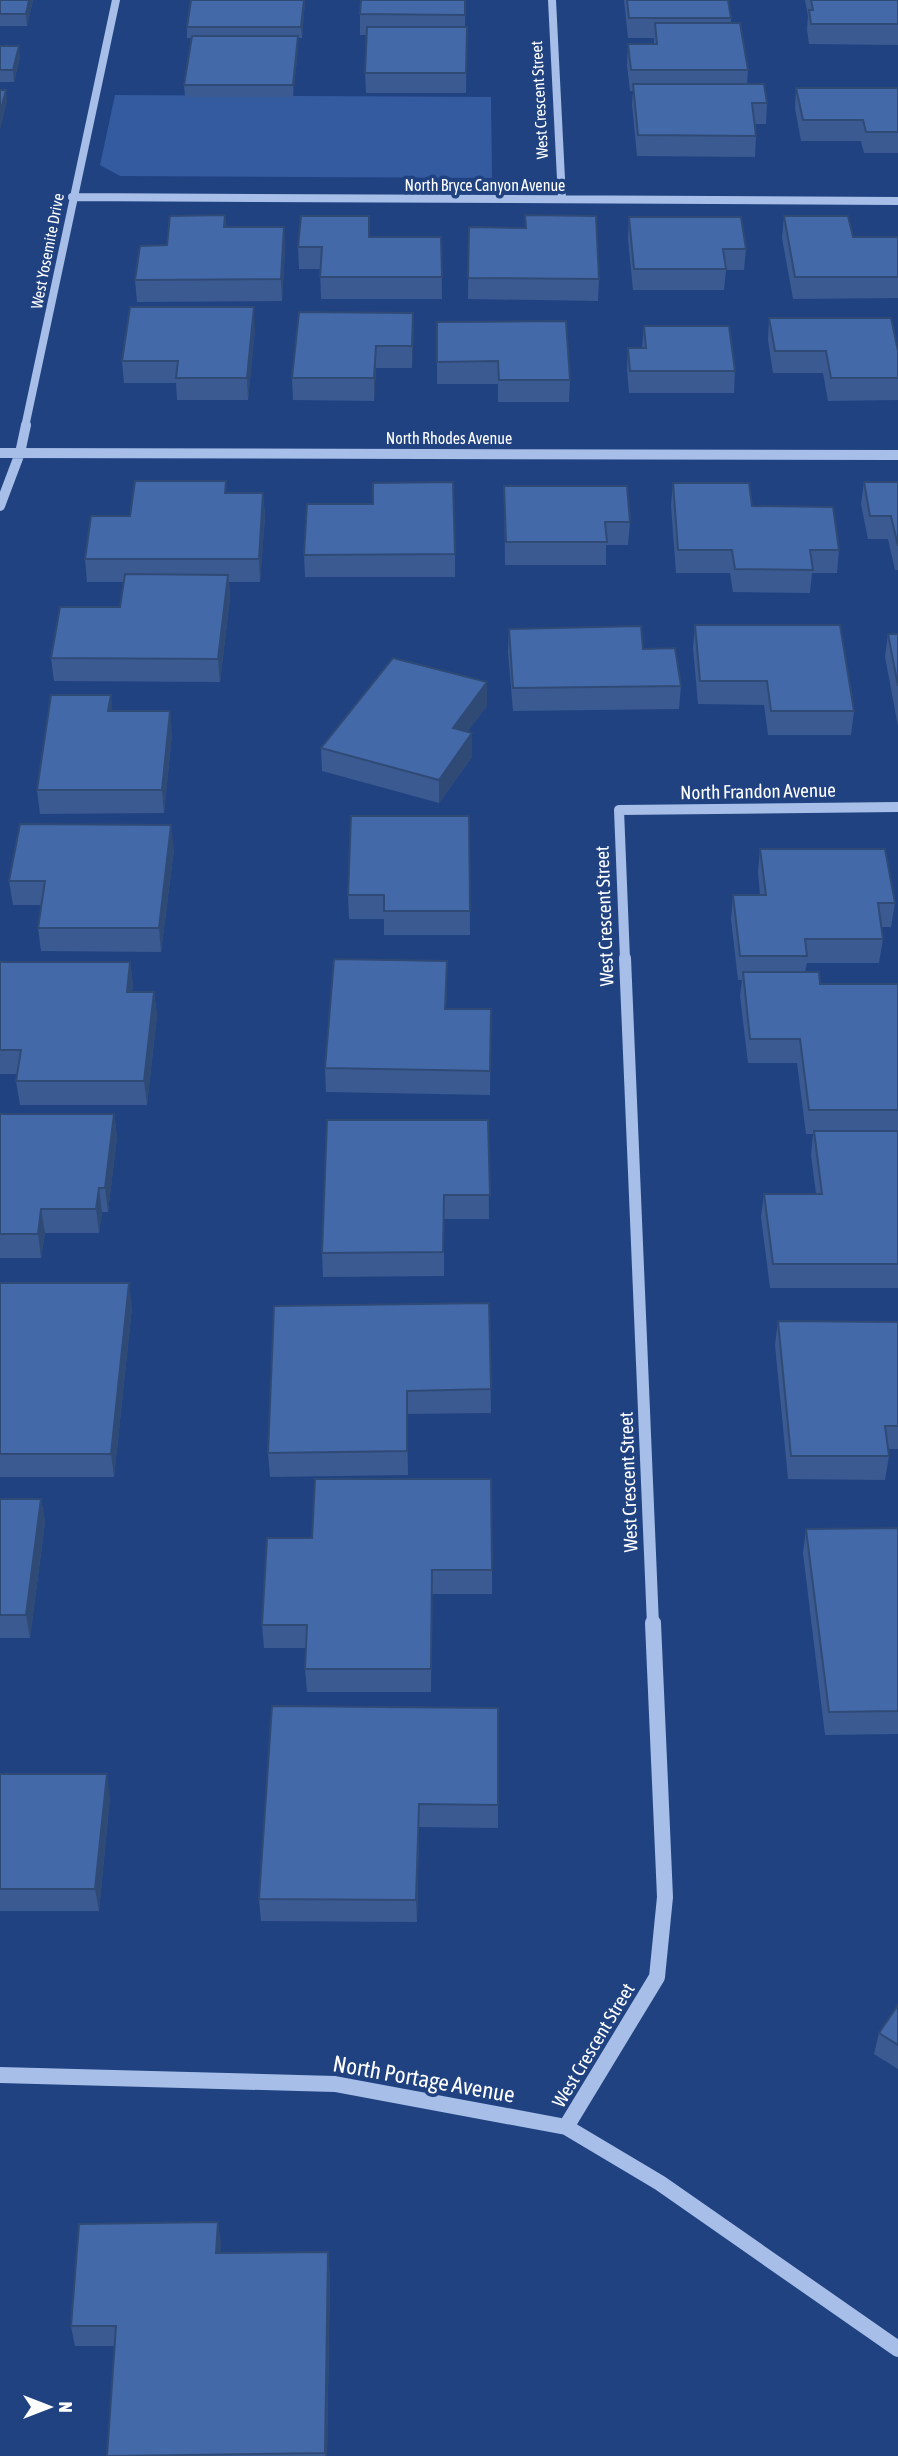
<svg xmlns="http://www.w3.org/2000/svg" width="898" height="2456" viewBox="0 0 898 2456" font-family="'Asap Condensed',sans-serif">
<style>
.green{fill:#345aa0}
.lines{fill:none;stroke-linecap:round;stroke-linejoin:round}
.minor-far3{stroke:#a6bee8;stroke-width:8}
.minor-far2{stroke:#a6bee8;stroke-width:10}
.minor-far1{stroke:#a6bee8;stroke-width:12}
.minor{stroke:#a6bee8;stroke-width:16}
.wall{fill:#3a5a91}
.shaded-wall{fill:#304a76}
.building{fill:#4469a9;stroke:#304a76;stroke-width:2}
.labels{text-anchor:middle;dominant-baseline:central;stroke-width:7;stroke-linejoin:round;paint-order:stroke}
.far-street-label{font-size:16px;fill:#fff;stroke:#204281}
.street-label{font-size:19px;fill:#fff;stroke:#204281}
.near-street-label{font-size:23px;fill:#fff;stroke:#204281}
</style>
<rect width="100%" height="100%" fill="#204281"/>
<path class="green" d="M 115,95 L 491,97 L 492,178 L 120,176 L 100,165 Z"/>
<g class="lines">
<path class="minor-far3" d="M 552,0 L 562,199
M 72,197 L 898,201
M 25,427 L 116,0"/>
<path class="minor-far2" d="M 0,453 L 898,455
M 0,506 L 20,453 L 26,425
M 625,959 L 619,810 L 898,807"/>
<path class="minor-far1" d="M 625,958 L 653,1625"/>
<path class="minor" d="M 0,2075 L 335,2084 L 566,2127 L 660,2183 L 898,2349
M 566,2127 L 657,1977 L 665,1897 L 653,1623"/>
</g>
<path class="wall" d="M 0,0 L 33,0 L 27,26 L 0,26 Z
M 305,0 L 302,38 L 298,38 L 298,48 L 293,97 L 185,97 L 184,85 L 191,38 L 187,38 L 187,27 Z
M 465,0 L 465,27 L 467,27 L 466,93 L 366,93 L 365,73 L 367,35 L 360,35 L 360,14 Z
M 624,0 L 728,0 L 731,18 L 731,23 L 748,70 L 747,84 L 767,103 L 766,124 L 755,124 L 756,136 L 755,157 L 637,156 L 632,104 L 633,91 L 630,91 L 627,65 L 628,44 L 654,44 L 654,38 L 628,38 Z
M 805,0 L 898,0 L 898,45 L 809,44 L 807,30 L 808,16 Z
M 0,46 L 20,57 L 14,82 L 0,82 Z
M 796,88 L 898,88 L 898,153 L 864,153 L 861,141 L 801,141 L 795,108 Z
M 225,215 L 226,227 L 284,227 L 285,249 L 282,301 L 137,302 L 135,280 L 167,245 Z
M 525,215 L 599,279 L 598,301 L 468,299 L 469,227 L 525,228 Z
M 369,216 L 370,237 L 441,237 L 442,299 L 321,299 L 320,269 L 299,269 L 298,247 Z
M 784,216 L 853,237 L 898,237 L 898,298 L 793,299 L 782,238 Z
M 629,217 L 746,249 L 744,270 L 726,270 L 724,290 L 633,290 L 628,239 Z
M 413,313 L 412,368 L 376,368 L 374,401 L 293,400 L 292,378 Z
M 769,318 L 898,351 L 898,400 L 828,401 L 823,373 L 773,373 L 768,340 Z
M 437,322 L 570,380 L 569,402 L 498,402 L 498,384 L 437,384 Z
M 644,326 L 735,371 L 734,393 L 629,393 L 627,370 L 628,348 L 642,348 Z
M 255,329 L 248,400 L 177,400 L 176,383 L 124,383 L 122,361 Z
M 864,482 L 898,482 L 898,570 L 895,570 L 888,539 L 868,539 L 861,504 Z
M 673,483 L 752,506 L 839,550 L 837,573 L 812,573 L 810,593 L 733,592 L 730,573 L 676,573 L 671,505 Z
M 504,486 L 630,522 L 628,545 L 606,545 L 606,565 L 505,565 Z
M 227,493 L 263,493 L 265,516 L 260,582 L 229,582 L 230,598 L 220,682 L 54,681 L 51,658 L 120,607 L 124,582 L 87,582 L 85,559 L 130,516 Z
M 455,554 L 455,577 L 305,577 L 304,555 Z
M 695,625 L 854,711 L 851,735 L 768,735 L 764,705 L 698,704 L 693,648 Z
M 509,629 L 643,649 L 681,686 L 679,709 L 513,711 L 508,652 Z
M 888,634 L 898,634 L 898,726 L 885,657 Z
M 111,695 L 112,711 L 172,734 L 164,813 L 40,814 L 37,790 Z
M 487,706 L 467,732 L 472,757 L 439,803 L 322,771 L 321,748 Z
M 469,816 L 470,935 L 384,935 L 384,919 L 349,919 L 348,895 Z
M 174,849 L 161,952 L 41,951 L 38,928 L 42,905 L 13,905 L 9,881 Z
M 760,849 L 895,903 L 891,927 L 881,927 L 883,939 L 879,963 L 807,963 L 805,972 L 820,984 L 898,984 L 898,1288 L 770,1288 L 761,1217 L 764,1194 L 816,1194 L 811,1155 L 813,1134 L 806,1134 L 797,1063 L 748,1063 L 740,996 L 742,980 L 738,980 L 731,919 L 733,895 L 760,895 L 758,872 Z
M 0,962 L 130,962 L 133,985 L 132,992 L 154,992 L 157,1015 L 147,1105 L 20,1105 L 16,1081 L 17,1074 L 0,1074 Z
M 447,985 L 446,1009 L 491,1009 L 490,1095 L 326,1092 L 325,1068 Z
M 0,1114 L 114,1114 L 117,1137 L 108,1212 L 102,1212 L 99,1233 L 45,1233 L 41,1258 L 0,1258 Z
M 488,1120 L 489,1219 L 444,1219 L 444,1276 L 323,1277 L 322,1253 Z
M 0,1283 L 132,1307 L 114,1477 L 0,1477 Z
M 489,1303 L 491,1413 L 407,1414 L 408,1475 L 270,1477 L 268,1453 Z
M 778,1321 L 898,1322 L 898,1449 L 888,1449 L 889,1456 L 885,1480 L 788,1479 L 775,1345 Z
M 0,1499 L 41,1499 L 45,1522 L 30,1638 L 0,1638 Z
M 898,1528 L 898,1734 L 825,1735 L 803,1553 L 806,1529 Z
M 267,1538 L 492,1570 L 492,1594 L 432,1594 L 431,1692 L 307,1692 L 305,1669 L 306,1648 L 264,1648 L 262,1625 Z
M 272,1706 L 498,1805 L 498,1828 L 419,1827 L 417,1922 L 261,1921 L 259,1899 Z
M 0,1774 L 110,1797 L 99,1911 L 0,1911 Z
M 898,2005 L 898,2069 L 874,2054 L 879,2033 Z
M 221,2242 L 220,2253 L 330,2272 L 327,2456 L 107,2456 L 115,2346 L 75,2346 L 71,2326 Z"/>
<path class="shaded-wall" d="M 29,0 L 33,0 L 27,26 L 26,14 Z
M 304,0 L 305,0 L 302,38 L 301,27 Z
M 298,36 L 298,48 L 293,97 L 293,85 Z
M 19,46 L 20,57 L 14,82 L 13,70 Z
M 6,90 L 7,102 L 0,130 L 0,113 Z
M 284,227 L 285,249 L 282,301 L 281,279 Z
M 254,307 L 255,329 L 248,400 L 247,378 Z
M 413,313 L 414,335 L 412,368 L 412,346 Z
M 376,346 L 376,368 L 374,401 L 374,378 Z
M 263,493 L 265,516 L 260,582 L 259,559 Z
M 228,575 L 230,598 L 220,682 L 218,659 Z
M 487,682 L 487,706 L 453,751 L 453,728 Z
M 111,695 L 113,718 L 108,711 Z
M 170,711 L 172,734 L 164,813 L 162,790 Z
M 472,733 L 472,757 L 439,803 L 439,780 Z
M 171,825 L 174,849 L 161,952 L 159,928 Z
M 447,961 L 447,985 L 445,1033 L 445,1009 Z
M 130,962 L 133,985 L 129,1015 L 127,992 Z
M 154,992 L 157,1015 L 147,1105 L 144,1081 Z
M 114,1114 L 117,1137 L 108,1212 L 105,1188 Z
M 99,1188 L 102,1212 L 99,1233 L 96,1209 Z
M 41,1209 L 45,1233 L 41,1258 L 38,1234 Z
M 129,1283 L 132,1307 L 114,1477 L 111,1454 Z
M 41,1499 L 45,1522 L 30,1638 L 26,1615 Z
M 107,1774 L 110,1797 L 99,1911 L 95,1889 Z
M 419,1804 L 419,1827 L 417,1922 L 416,1900 Z
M 218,2222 L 221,2242 L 219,2273 L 216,2253 Z
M 328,2252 L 330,2272 L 327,2456 L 325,2456 Z"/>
<path class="building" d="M 0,0 L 29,0 L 26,14 L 0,14 Z
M 191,0 L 304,0 L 301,27 L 187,27 Z
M 361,0 L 465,0 L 465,15 L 360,14 Z
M 627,0 L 728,0 L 731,18 L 629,18 Z
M 811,0 L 898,0 L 898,24 L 811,24 L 809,10 L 813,10 Z
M 655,23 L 740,23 L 748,70 L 631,70 L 628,44 L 657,44 Z
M 367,27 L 467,27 L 466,73 L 365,73 Z
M 192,36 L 298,36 L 293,85 L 184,85 Z
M 0,46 L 19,46 L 13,70 L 0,70 Z
M 633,84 L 764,84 L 767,103 L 752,103 L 756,136 L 638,135 Z
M 796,88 L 898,88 L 898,132 L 866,132 L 863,120 L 803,120 Z
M 0,90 L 6,90 L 0,113 Z
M 225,215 L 224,227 L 284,227 L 281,279 L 135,280 L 140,246 L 167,245 L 170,216 Z
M 525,215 L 596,216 L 599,279 L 468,278 L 469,227 L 526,228 Z
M 301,216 L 369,216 L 369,237 L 441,237 L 442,277 L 320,277 L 322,247 L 298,247 Z
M 784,216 L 848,216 L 853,237 L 898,237 L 898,277 L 795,277 Z
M 629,217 L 741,217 L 746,249 L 723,249 L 726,269 L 634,269 Z
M 130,307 L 254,307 L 247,378 L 176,378 L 178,361 L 122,361 Z
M 299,312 L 413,313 L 412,346 L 376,346 L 374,378 L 292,378 Z
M 769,318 L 891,318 L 898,351 L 898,378 L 831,378 L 826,351 L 775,351 Z
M 566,321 L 570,380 L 499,380 L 498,361 L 437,362 L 437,322 Z
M 644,326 L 729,326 L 735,371 L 630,371 L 628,348 L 646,348 Z
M 135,481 L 226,481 L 225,493 L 263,493 L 259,559 L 85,559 L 91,516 L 130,516 Z
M 453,482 L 455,554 L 304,555 L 307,504 L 373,504 L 373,483 Z
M 864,482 L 898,482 L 898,546 L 891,516 L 870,516 Z
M 673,483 L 749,483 L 752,506 L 833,507 L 839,550 L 810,550 L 813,570 L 735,569 L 732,550 L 678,550 Z
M 504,486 L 627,486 L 630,522 L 605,522 L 607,542 L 506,542 Z
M 125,574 L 228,575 L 218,659 L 51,658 L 60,607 L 120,607 Z
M 695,625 L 840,625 L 854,711 L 771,711 L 767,681 L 700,681 Z
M 641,626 L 643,649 L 675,648 L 681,686 L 513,688 L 509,629 Z
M 888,634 L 898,634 L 898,686 Z
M 393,658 L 487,682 L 453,728 L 472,733 L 439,780 L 321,748 Z
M 51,695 L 111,695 L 108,711 L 170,711 L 162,790 L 37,790 Z
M 351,816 L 469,816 L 470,911 L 384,911 L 384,895 L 348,895 Z
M 20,824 L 171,825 L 159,928 L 38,928 L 45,881 L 9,881 Z
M 760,849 L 885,849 L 895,903 L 878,903 L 883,939 L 805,939 L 807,956 L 740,956 L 733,895 L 766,895 Z
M 334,959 L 447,961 L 445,1009 L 491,1009 L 490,1071 L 325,1068 Z
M 0,962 L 130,962 L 127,992 L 154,992 L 144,1081 L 16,1081 L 21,1050 L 0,1050 Z
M 743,972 L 819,972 L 820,984 L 898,984 L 898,1110 L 809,1110 L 800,1039 L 750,1039 Z
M 0,1114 L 114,1114 L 105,1188 L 99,1188 L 96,1209 L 41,1209 L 38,1234 L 0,1234 Z
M 327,1120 L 488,1120 L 490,1195 L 444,1195 L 443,1252 L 322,1253 Z
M 814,1131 L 898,1131 L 898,1264 L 773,1264 L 764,1194 L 822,1194 Z
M 0,1283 L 129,1283 L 111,1454 L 0,1454 Z
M 489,1303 L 491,1389 L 407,1391 L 407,1451 L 268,1453 L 274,1306 Z
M 778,1321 L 898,1322 L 898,1426 L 885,1426 L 889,1456 L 791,1456 Z
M 315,1479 L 491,1479 L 492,1570 L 432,1570 L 431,1669 L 305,1669 L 307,1625 L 262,1625 L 267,1538 L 312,1538 Z
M 0,1499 L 41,1499 L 26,1615 L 0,1615 Z
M 898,1528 L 898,1711 L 829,1712 L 806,1529 Z
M 272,1706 L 498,1708 L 498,1805 L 419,1804 L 416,1900 L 259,1899 Z
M 0,1774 L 107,1774 L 95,1889 L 0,1889 Z
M 898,2005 L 898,2045 L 879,2033 Z
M 218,2222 L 216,2253 L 328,2252 L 325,2453 L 107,2456 L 116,2326 L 71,2326 L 79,2224 Z"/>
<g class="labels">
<g class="far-street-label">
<text transform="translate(539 100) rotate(-93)">West Crescent Street</text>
<text x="485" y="185">North Bryce Canyon Avenue</text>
<text transform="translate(47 251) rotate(-79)">West Yosemite Drive</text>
<text x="449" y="438">North Rhodes Avenue</text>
</g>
<g class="street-label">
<text transform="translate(758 791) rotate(-1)">North Frandon Avenue</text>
<text transform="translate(604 916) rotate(-92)">West Crescent Street</text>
<text transform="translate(628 1482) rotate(-92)">West Crescent Street</text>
<text transform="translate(593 2045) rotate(-59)">West Crescent Street</text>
</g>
<g class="near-street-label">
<text transform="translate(424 2079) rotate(10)">North Portage Avenue</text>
</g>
</g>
<g transform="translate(49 2407) rotate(90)" stroke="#204281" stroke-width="5" paint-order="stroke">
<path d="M0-5L12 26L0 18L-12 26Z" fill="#ffffff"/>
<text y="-10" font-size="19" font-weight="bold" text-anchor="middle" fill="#ffffff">N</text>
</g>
</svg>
